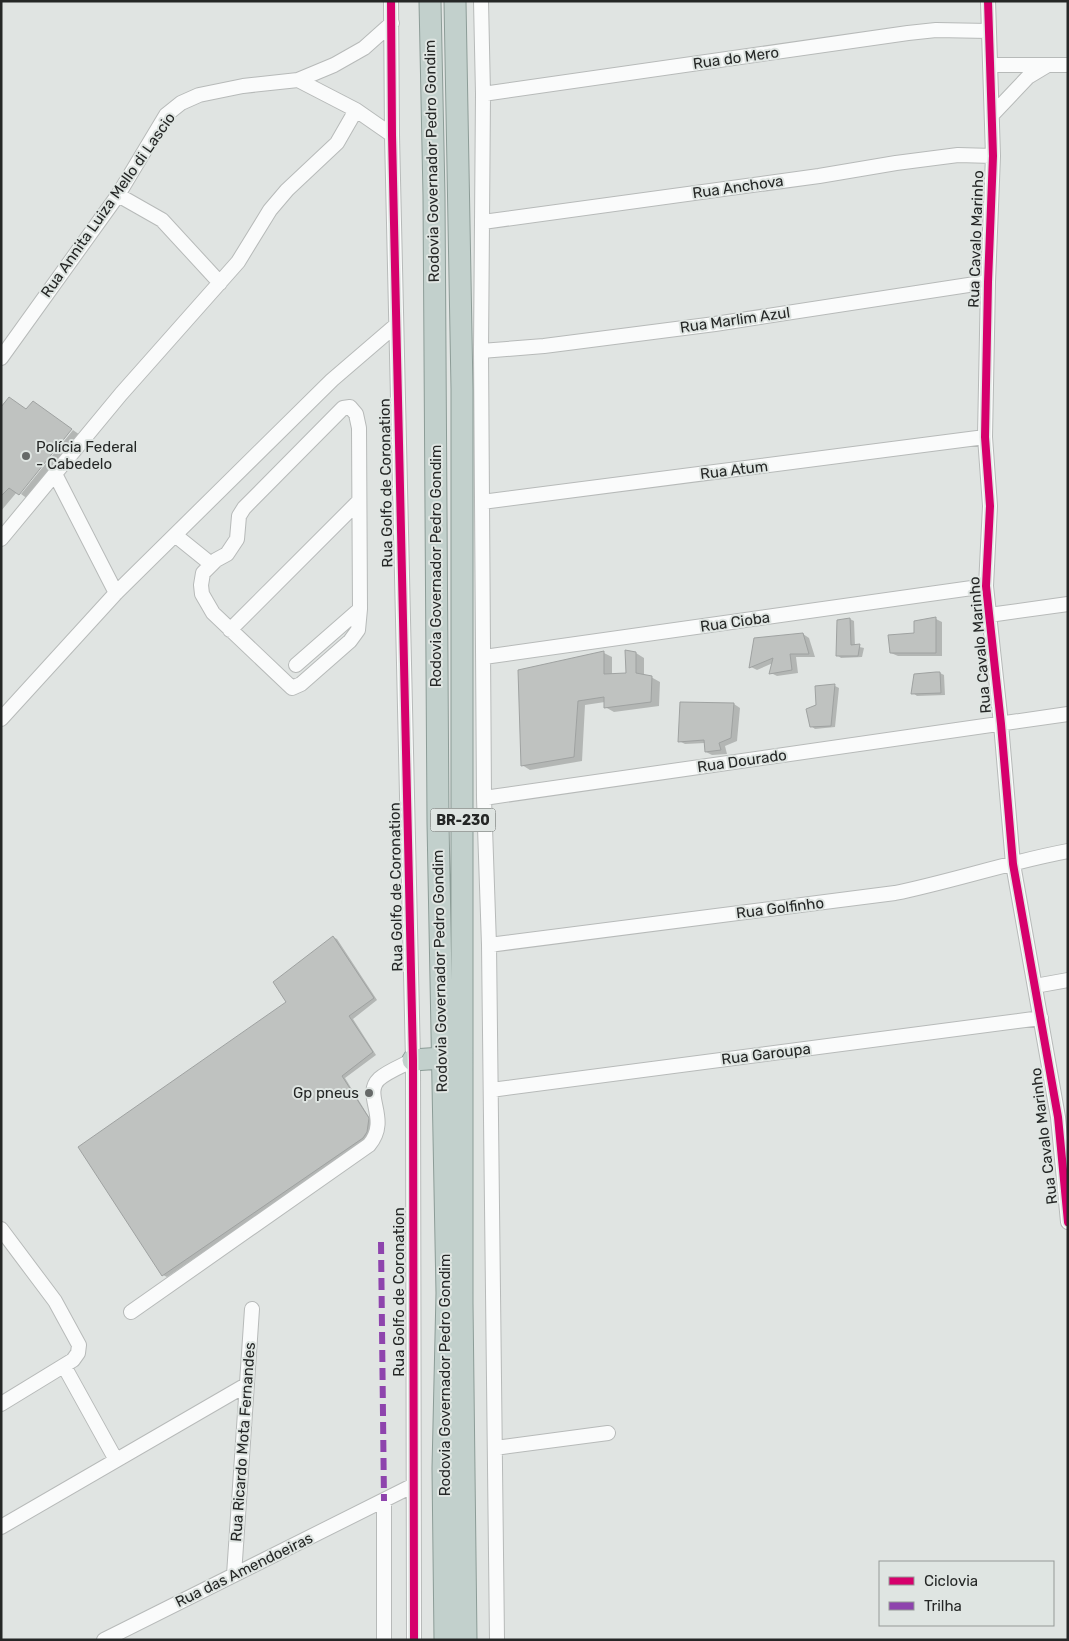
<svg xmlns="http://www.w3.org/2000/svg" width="1069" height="1641" viewBox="0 0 1069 1641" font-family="Rubik,sans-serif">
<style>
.shadow{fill:#0003}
.building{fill:#bfc2c0;stroke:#9fa2a1}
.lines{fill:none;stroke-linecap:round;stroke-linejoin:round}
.minor-casing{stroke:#b7bab9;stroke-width:16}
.highway-casing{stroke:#8c9c97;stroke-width:23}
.minor{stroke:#fafbfb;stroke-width:14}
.highway{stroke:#c2d0cc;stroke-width:21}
.quiet{stroke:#8e44ad;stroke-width:6;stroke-dasharray:12 6;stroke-linecap:butt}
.cycleway-casing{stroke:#dfe5e2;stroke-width:11}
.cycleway{stroke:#d6006c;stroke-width:8}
.poi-dot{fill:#666968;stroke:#dfe5e2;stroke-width:2}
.labels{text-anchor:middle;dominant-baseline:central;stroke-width:4;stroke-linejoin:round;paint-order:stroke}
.shield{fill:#dfe5e2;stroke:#5d605e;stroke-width:1}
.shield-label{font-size:14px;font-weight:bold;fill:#252726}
.street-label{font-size:15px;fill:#252726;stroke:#dfe5e2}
.poi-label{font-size:15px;fill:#252726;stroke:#dfe5e2;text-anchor:start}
</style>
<rect width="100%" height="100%" fill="#e0e4e2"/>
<path class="shadow" d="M 1,409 L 17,492 L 1,511 Z
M 73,430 L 80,435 L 28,499 L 21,494 Z
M 850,619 L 854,621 L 855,646 L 864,648 L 862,657 L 841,658 L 837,655 Z
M 936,619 L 942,622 L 942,656 L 898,656 L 891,653 Z
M 803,634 L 809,638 L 815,657 L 796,657 L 798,673 L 777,676 L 771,673 L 773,663 L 757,670 L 751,667 Z
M 604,653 L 612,657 L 612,675 L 628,675 L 636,653 L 644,658 L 644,675 L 651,677 L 660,682 L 659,706 L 614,712 L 605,707 L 605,702 L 585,705 L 582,761 L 530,770 L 522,765 Z
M 940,673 L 944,675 L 945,695 L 917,696 L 913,693 Z
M 835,686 L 839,688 L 835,727 L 815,729 L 811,726 Z
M 681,703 L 734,704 L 740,708 L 737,741 L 725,746 L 727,754 L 712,755 L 706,752 L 705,743 L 685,744 L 679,741 Z
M 333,937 L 337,939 L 377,1000 L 353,1019 L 376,1055 L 345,1078 L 372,1122 L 367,1140 L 167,1277 L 163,1275 L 288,1002 Z"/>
<path class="building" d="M 9,397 L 26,409 L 33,401 L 72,429 L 19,495 L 9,488 L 1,496 L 1,407 Z
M 936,617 L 936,653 L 890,653 L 888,635 L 914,633 L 914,621 Z
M 850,618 L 851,645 L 860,644 L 858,656 L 836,656 L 837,620 Z
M 803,633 L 809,654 L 790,654 L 792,670 L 769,674 L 773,658 L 749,668 L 754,638 Z
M 625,650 L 636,652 L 636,673 L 652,676 L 651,702 L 604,708 L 604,697 L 578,701 L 574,757 L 521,766 L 518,670 L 604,651 L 604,674 L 626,673 Z
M 936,672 L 940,672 L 941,693 L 911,694 L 914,674 Z
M 835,684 L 831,726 L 810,727 L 806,709 L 816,705 L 815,686 Z
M 680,702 L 734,703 L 731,738 L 719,743 L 721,750 L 705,752 L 704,740 L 678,742 Z
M 333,936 L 374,998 L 349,1016 L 373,1052 L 342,1076 L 369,1118 L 367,1132 L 363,1138 L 162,1276 L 78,1147 L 286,1002 L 273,982 Z"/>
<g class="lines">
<defs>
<path id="minor" d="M 391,1 L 392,135 L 413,1060 L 414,1640
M 481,1 L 483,94 L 481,351 L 484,798 L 489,945 L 497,1640
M 988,1 L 993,156 L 988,282 L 985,437 L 990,506 L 986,586 L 1001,724 L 1013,864 L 1058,1117 L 1068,1222
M 990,65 L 1068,65
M 298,80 L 356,110 L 392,135
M 483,94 L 908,33 L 936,30 L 989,31
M 992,115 L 1028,77 L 1048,65
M 118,195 L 162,220 L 220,283
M 483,222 L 819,176 L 896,163 L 958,155 L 993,156
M 481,351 L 544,346 L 715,324 L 988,282
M 1,358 L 118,195 L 166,115 L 181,103 L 199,95 L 243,86 L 298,80 L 334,65 L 364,48 L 392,23
M 350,407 L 356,414 L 359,428 L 360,609 L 358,630 L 350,641 L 301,684 L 292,688 L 213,613 L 202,594 L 201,585 L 203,573 L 216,560 L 227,554 L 237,539 L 239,516 L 244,508 L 343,408 Z
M 55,474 L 116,593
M 482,502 L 985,437
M 175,535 L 211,564
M 1,539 L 121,394 L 238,262 L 270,210 L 287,190 L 337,143 L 356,110
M 989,615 L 1068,604
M 230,630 L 359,501
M 484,657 L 986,586
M 296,665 L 360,609
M 1,719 L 116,593 L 332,380 L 396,325
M 484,798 L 1068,714
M 489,945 L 895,893 C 953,881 1009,862 1068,851
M 1035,986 L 1068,980
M 491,1090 L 1041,1018
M 1,1229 L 55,1301 L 79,1345 L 78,1353 L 73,1360 L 1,1404
M 131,1312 L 369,1145 C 391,1119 362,1095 379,1079 C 388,1071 402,1066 413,1060
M 64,1366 L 116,1460
M 495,1448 L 608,1433
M 384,1501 L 384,1640
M 1,1527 L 246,1385
M 234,1575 L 252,1309
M 104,1640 L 412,1486"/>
<path id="highway" d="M 430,1 L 434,196 L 438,823 L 447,1293 L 443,1468 L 445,1640
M 455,1 L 462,389 L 462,1303 L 466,1640
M 413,1060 L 442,1058"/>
</defs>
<use href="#minor" class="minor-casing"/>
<use href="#highway" class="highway-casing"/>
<use href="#minor" class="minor"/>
<use href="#highway" class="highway"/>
<path class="quiet" d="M 381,1242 L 384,1501"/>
<defs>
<path id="cycleway" d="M 391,1 L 392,135 L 413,1060 L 414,1640
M 988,1 L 993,156 L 988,282 L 985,437 L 990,506 L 986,586 L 1001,724 L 1013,864 L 1058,1117 L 1068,1222"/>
</defs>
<use href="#cycleway" class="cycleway-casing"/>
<use href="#cycleway" class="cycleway"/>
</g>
<g class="poi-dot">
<circle cx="26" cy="456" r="5"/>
<circle cx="369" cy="1093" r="5"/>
</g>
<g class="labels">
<rect class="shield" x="430.5" y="808.5" width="65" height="23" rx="4"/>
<g class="shield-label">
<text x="463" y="820">BR-230</text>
</g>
<g class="street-label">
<text transform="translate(736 58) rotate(-8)">Rua do Mero</text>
<text transform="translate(432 161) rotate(-91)">Rodovia Governador Pedro Gondim</text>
<text transform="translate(738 187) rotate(-8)">Rua Anchova</text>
<text transform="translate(108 205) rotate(-55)">Rua Annita Luiza Mello di Lascio</text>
<text transform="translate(976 239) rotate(-88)">Rua Cavalo Marinho</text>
<text transform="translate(735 320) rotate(-8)">Rua Marlim Azul</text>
<text transform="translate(734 470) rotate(-7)">Rua Atum</text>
<text transform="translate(386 483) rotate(-91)">Rua Golfo de Coronation</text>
<text transform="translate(436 566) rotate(-90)">Rodovia Governador Pedro Gondim</text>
<text transform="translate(735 622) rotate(-8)">Rua Cioba</text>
<text transform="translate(980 645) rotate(-95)">Rua Cavalo Marinho</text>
<text transform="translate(742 761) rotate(-8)">Rua Dourado</text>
<text transform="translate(396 887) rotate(-91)">Rua Golfo de Coronation</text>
<text transform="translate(780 908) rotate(-7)">Rua Golfinho</text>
<text transform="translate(440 971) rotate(-91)">Rodovia Governador Pedro Gondim</text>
<text transform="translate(766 1054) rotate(-7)">Rua Garoupa</text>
<text transform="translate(1044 1136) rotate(-97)">Rua Cavalo Marinho</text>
<text transform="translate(399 1292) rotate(-90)">Rua Golfo de Coronation</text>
<text transform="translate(445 1375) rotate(-90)">Rodovia Governador Pedro Gondim</text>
<text transform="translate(243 1442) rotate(-86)">Rua Ricardo Mota Fernandes</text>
<text transform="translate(244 1570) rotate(-26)">Rua das Amendoeiras</text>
</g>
<g class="poi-label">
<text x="36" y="447">Polícia Federal<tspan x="36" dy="17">- Cabedelo</tspan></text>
<text x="359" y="1093" text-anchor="end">Gp pneus</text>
</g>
</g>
<rect width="1069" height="1641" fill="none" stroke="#252726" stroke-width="5"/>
<rect x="879" y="1561" width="175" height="65" fill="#dfe5e2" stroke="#959997"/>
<rect x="889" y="1577" width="25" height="8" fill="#d6006c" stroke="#959997"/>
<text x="924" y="1586" font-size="15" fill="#252726">Ciclovia</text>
<rect x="889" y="1602" width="25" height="8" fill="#8e44ad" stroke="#959997"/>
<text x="924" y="1611" font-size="15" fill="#252726">Trilha</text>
</svg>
